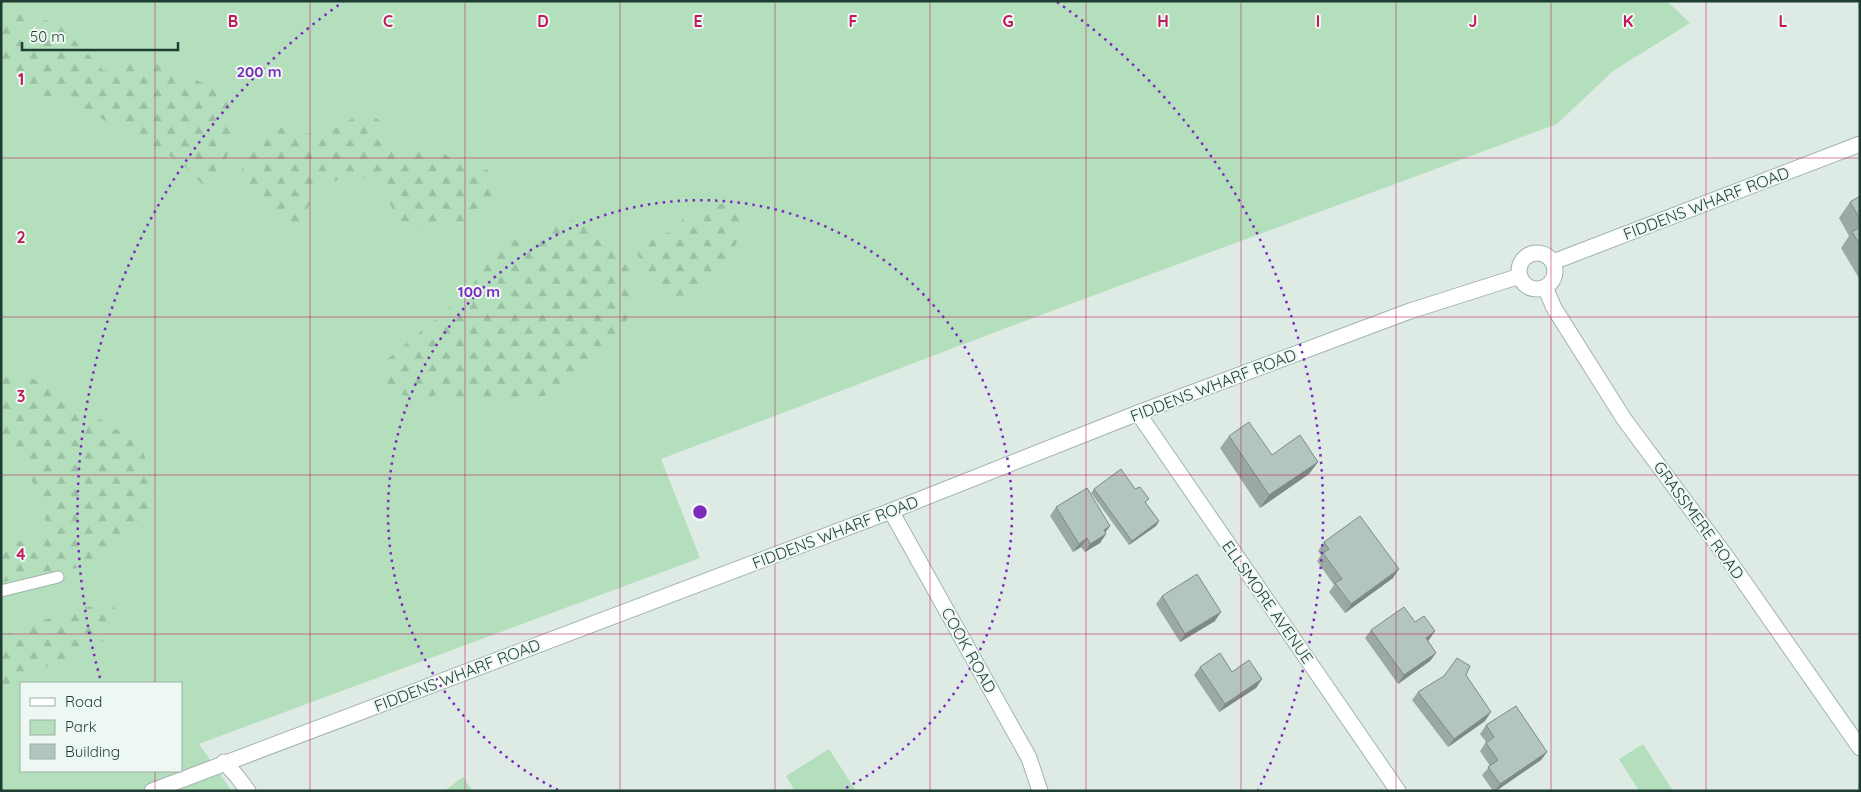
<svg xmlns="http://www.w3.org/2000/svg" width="1861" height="792" viewBox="0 0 1861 792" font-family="Quicksand,sans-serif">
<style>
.green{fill:#b4dfbd;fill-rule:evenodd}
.forest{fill:url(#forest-firs)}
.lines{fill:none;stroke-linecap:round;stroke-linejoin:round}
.service-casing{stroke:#a1b3ab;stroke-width:13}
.minor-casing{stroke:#a1b3ab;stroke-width:17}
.tertiary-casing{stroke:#a1b3ab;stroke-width:17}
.service{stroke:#fff;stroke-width:11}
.minor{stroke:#fff;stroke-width:15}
.tertiary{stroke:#fff;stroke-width:15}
.wall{fill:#9aaaa3}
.shaded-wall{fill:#7d8b84}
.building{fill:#b3c6bd;stroke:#7d8b84}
.grid{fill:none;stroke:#c2185b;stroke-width:1;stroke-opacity:0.55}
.ring{fill:none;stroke:#7b2cbf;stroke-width:2.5;stroke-dasharray:2.5 5}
.labels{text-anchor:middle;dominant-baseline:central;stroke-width:4;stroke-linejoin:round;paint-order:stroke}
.street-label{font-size:16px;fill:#1e3c32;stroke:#eef8f2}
.grid-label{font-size:16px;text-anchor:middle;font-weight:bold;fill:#c2185b;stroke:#eef8f2;stroke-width:4;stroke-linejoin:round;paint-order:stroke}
.centre{fill:#7b2cbf;stroke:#eef8f2;stroke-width:2.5}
.ring-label{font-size:15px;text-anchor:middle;font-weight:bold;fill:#7b2cbf;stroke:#eef8f2;stroke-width:4;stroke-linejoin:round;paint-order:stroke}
</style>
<defs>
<pattern id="forest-firs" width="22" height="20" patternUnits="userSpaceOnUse" patternTransform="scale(1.25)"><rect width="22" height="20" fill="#b4dfbd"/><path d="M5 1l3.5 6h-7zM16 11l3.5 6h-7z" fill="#9ac0a3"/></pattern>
</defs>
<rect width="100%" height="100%" fill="#deebe4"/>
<path class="green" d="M 1,1 L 1667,1 L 1690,23 L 1613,71 L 1557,124 L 1046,313 L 661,459 L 700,558 L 199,744 L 232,791 L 1,791 ZM 21,683 L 181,683 L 181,771 L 21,771 Z
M 1643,744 L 1673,791 L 1639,791 L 1619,759 Z
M 829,749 L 856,791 L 795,791 L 786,776 Z
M 463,777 L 473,791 L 444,791 Z"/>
<path class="forest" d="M 11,12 L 58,23 L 104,71 L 149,59 L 214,88 L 231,99 L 234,140 L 220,174 L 204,186 L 179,161 L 93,114 L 13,84 L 6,70 L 1,67 L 1,16 Z
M 360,114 L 378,119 L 397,147 L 435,149 L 470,168 L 488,170 L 498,181 L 497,197 L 488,211 L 459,227 L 401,228 L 379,180 C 362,177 323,176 314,194 C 309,203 306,214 303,224 L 272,226 L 271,202 L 244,182 L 240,151 L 267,123 L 300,134 L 329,132 Z
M 709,204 L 726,204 L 739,215 L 742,231 L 727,264 L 703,295 L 667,296 L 638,256 L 634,239 L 668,233 L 692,211 Z
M 577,219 L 607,234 L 629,268 L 636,300 L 621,333 L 545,396 L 485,401 L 436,395 L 421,401 L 391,391 L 381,378 L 384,362 L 466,294 L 500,245 Z
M 11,375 L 32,378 L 134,440 L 144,454 L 155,489 L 150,523 L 109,555 L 93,565 L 1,582 L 1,544 L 41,538 L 46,522 L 21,449 L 1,449 L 1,376 Z
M 112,606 L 125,616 L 103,641 L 1,688 L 1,636 L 79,607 Z"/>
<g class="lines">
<defs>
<path id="service" d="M 1,591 L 58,577"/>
<path id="minor" d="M 1545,287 L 1554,308 L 1624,419 L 1728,559 L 1860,748
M 1138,413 L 1398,791
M 891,511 L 1029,758 L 1040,791
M 224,762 L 236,775 L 248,791"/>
<path id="tertiary" d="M1519 271a18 18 0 1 1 36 0a18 18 0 1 1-36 0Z
M 1553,262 L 1860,144
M 152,791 L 891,511 L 1138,413 L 1410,311 L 1520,276"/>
</defs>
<use href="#service" class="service-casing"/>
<use href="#minor" class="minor-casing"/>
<use href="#tertiary" class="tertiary-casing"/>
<use href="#service" class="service"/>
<use href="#minor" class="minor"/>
<use href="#tertiary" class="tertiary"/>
</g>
<path class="wall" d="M 1860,196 L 1860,280 L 1841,248 L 1849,236 L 1839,218 L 1850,202 Z
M 1229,436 L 1272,455 L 1318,462 L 1309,474 L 1260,508 L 1220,448 Z
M 1094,489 L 1146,503 L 1159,521 L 1156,526 L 1129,545 L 1091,493 Z
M 1056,507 L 1110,526 L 1105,533 L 1106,534 L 1100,543 L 1085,552 L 1081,547 L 1073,552 L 1050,516 Z
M 1324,542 L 1393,578 L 1345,613 L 1329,592 L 1334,585 L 1317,561 L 1321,555 L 1318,551 Z
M 1162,596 L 1215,621 L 1180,642 L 1156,604 Z
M 1415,622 L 1429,640 L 1428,641 L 1436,653 L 1430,661 L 1398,684 L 1365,638 L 1371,630 Z
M 1200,667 L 1232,672 L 1262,679 L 1256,688 L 1219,712 L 1194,675 Z
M 1466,675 L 1485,721 L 1448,747 L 1412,700 L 1418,692 Z
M 1486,725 L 1547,752 L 1541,760 L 1496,791 L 1493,791 L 1482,775 L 1490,766 L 1480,751 L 1486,742 L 1480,734 Z"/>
<path class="shaded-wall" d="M 1318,462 L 1309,474 L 1260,508 L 1269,495 Z
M 1159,521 L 1156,526 L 1129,545 L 1132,541 Z
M 1110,526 L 1104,534 L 1104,530 Z
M 1106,534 L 1100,543 L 1085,552 L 1090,544 Z
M 1087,538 L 1081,547 L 1073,552 L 1079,544 Z
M 1399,569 L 1393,578 L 1345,613 L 1351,604 Z
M 1221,612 L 1215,621 L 1180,642 L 1185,634 Z
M 1435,631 L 1429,640 L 1420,646 L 1426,638 Z
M 1436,653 L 1430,661 L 1398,684 L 1404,675 Z
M 1262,679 L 1256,688 L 1219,712 L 1225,704 Z
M 1491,712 L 1485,721 L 1448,747 L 1454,739 Z
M 1547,752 L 1541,760 L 1496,791 L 1495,791 L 1500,784 Z"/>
<path class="building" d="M 1860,196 L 1860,219 L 1850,202 Z
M 1860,227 L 1860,245 L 1852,232 Z
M 1249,422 L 1272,455 L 1300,435 L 1318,462 L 1269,495 L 1229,436 Z
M 1121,469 L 1135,489 L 1140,487 L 1149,499 L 1145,502 L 1159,521 L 1132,541 L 1094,489 Z
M 1087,488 L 1110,526 L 1104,530 L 1106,534 L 1090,544 L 1087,538 L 1079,544 L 1056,507 Z
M 1360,516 L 1399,569 L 1351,604 L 1335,583 L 1342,579 L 1323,553 L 1329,549 L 1324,542 Z
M 1197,574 L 1221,612 L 1185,634 L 1162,596 Z
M 1404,607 L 1415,622 L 1424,616 L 1435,631 L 1426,638 L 1436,653 L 1404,675 L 1371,630 Z
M 1220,653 L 1232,672 L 1249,660 L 1262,679 L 1225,704 L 1200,667 Z
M 1457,658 L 1470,666 L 1466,675 L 1491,712 L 1454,739 L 1418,692 L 1444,676 Z
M 1516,706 L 1547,752 L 1500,784 L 1488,767 L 1498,760 L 1486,743 L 1494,737 L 1486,725 Z"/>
<path class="grid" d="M 155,1 L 155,683M 310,1 L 310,791M 465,1 L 465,791M 620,1 L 620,791M 775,1 L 775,791M 930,1 L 930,791M 1086,1 L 1086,791M 1241,1 L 1241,791M 1396,1 L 1396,791M 1551,1 L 1551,791M 1706,1 L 1706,791M 1,158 L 1860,158M 1,317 L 1860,317M 1,475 L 1860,475M 1,634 L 1860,634M 155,771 L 155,791"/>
<g class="ring">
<path d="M558 790A312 312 0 1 1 842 790"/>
<path d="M100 678A623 623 0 0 1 343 2M1057 2A623 623 0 0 1 1258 790"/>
</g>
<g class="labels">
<g class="street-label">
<text transform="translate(1706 203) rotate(-21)">FIDDENS WHARF ROAD</text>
<text transform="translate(1213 385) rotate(-21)">FIDDENS WHARF ROAD</text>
<text transform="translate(1699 520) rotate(54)">GRASSMERE ROAD</text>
<text transform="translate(835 532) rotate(-21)">FIDDENS WHARF ROAD</text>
<text transform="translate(1268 602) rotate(55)">ELLSMORE AVENUE</text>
<text transform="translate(969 650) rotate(61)">COOK ROAD</text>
<text transform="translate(457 675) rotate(-21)">FIDDENS WHARF ROAD</text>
</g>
</g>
<g class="grid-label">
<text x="233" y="27">B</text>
<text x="388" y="27">C</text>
<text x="543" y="27">D</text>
<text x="698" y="27">E</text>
<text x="853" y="27">F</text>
<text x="1008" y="27">G</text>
<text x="1163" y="27">H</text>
<text x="1318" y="27">I</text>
<text x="1473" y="27">J</text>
<text x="1628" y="27">K</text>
<text x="1783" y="27">L</text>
<text x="21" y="85">1</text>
<text x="21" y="243">2</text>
<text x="21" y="402">3</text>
<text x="21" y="560">4</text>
</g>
<circle cx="700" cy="512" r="8" class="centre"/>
<g class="ring-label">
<text x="259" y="77">200 m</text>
<text x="479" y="297">100 m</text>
</g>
<rect width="1861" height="792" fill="none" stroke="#1e3c32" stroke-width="5"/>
<rect x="20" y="682" width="162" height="90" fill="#eef8f2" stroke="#9bada5"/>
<rect x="30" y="698" width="25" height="8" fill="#ffffff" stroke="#9bada5"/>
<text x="65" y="707" font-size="15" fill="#1e3c32">Road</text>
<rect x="30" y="720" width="25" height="15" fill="#b4dfbd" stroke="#9bada5"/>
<text x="65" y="732" font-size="15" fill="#1e3c32">Park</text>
<rect x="30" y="744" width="25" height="15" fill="#b3c6bd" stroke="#9bada5"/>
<text x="65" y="757" font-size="15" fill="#1e3c32">Building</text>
<path d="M22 42v8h156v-8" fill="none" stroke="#1e3c32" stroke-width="2.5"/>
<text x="30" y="42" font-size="15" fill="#1e3c32" stroke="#eef8f2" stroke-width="4" paint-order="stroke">50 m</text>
</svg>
